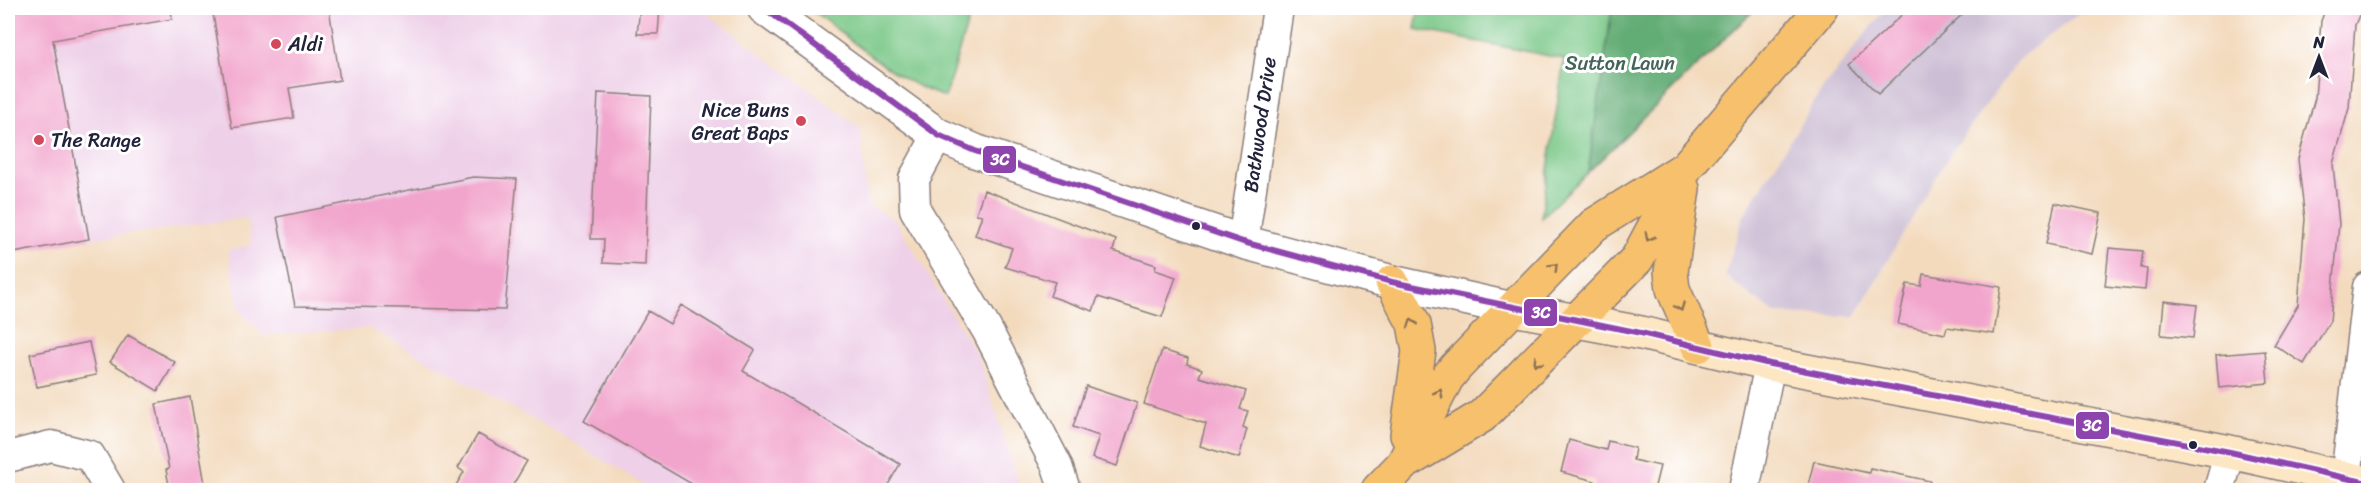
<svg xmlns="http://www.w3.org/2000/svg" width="2376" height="498" viewBox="0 0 2376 498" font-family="Sriracha,sans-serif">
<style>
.built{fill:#eed0e8}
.industrial{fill:#ccbed4}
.green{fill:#79c787;stroke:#4e7461;stroke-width:1.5}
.forest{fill:#62ac74;stroke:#426758;stroke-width:1.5}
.building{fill:#f2a5cc}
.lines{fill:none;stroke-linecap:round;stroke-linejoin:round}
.minor-casing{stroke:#8a7e7c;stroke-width:33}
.tertiary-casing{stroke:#8a7e7c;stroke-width:36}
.secondary-casing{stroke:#8a7e7c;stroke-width:36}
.trunk-casing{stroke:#8a7e7c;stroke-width:36}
.minor{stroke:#fff;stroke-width:30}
.tertiary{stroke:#fff;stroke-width:33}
.secondary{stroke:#fce6c4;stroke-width:33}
.trunk{stroke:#f7c06c;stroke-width:33}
.bus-1-casing{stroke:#fff;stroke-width:10}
.bus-1{stroke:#8e44ad;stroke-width:6}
.oneway{stroke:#8c7154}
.poi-dot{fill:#d1495b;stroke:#fff;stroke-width:2}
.bus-dot{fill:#22223b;stroke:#fff;stroke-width:2}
.labels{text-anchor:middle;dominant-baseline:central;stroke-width:6;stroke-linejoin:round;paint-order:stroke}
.poi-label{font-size:20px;fill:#22223b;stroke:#fff;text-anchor:start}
.park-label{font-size:20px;fill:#456459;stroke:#fff}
.street-label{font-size:20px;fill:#22223b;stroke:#fff}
.line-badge{stroke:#fff;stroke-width:2}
.badge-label{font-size:16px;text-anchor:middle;font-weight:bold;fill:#fff}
</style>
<rect width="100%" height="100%" fill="#fff"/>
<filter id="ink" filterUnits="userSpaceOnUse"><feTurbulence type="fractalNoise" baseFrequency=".0167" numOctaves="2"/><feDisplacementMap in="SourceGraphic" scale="12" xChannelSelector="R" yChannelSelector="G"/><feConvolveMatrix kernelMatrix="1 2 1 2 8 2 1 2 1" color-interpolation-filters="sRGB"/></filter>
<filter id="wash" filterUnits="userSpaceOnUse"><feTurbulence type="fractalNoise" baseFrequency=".008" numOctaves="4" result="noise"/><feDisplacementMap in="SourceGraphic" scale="24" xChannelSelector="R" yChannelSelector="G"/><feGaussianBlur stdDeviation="1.35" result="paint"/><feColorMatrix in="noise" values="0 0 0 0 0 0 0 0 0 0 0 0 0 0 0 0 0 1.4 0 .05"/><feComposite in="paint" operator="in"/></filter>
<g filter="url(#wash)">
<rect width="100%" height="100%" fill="#f3dabd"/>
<path class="built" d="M 8,8 L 700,8 L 860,128 L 868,205 L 895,220 L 978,357 L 1021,490 L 652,490 L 561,435 L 370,328 L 263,335 L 239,310 L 228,250 L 252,245 L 247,218 L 89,239 L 8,254 Z"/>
<path class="industrial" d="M 1886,8 L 2087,8 L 2021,57 L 1950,154 L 1855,316 L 1776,314 L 1725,276 L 1743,217 L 1823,88 Z"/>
<path class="green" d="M 809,8 L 972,8 L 945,97 C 897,83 850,38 809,8 Z
M 1419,8 L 1756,8 L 1541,218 L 1564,59 L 1415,29 Z"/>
<path class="forest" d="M 1612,8 L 1756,8 L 1588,172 Z"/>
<g id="blocks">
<path class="building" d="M 8,8 L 171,8 L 172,19 L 53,40 L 89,239 L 8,254 Z
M 212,8 L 329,8 L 340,80 L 289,88 L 294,118 L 232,128 Z
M 640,8 L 660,8 L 658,34 L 637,34 Z
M 1909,8 L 1969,8 L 1878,94 L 1849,64 Z
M 2326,8 L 2362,8 L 2355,25 L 2349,108 L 2333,164 L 2339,224 L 2330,321 L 2304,364 L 2274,345 L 2298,305 L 2305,219 L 2298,159 L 2315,98 L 2321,21 Z
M 598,93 L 651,96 L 645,265 L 603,263 L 604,239 L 591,239 Z
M 473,177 L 517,179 L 505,310 L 295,306 L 277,217 Z
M 984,190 L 1116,240 L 1113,251 L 1156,265 L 1155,270 L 1176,277 L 1162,317 L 1098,297 L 1093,311 L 1050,296 L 1055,282 L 1005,267 L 1012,248 L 975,235 L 982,215 L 976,214 Z
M 2055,203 L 2101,213 L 2092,254 L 2046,244 Z
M 2109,248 L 2143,251 L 2141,268 L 2147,269 L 2145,290 L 2105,286 Z
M 1923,274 L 2001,287 L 1994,334 L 1947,327 L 1945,334 L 1898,324 L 1907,284 L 1921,286 Z
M 2164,301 L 2197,305 L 2193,338 L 2161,335 Z
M 681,305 L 755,350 L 743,371 L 900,464 L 885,490 L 702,490 L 584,421 L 648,311 L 670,324 Z
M 128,335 L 175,362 L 158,391 L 110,362 Z
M 89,342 L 96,375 L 37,387 L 30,354 Z
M 1162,350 L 1188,358 L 1187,364 L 1202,369 L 1199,377 L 1246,391 L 1240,409 L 1248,411 L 1243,427 L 1247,429 L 1239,458 L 1200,446 L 1206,424 L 1144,404 Z
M 2265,351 L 2268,383 L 2219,388 L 2216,355 Z
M 1086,386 L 1137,403 L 1117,466 L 1092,458 L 1099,436 L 1073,427 Z
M 190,397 L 206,490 L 170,490 L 166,470 L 169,469 L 156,404 Z
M 478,434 L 527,461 L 510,490 L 453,490 L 464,472 L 458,468 Z
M 1569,440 L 1606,450 L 1608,441 L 1635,448 L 1633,460 L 1660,466 L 1654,490 L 1593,490 L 1595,481 L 1561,472 Z
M 1814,461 L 1869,473 L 1870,468 L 1930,481 L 1929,490 L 1807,490 Z"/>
</g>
</g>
<g filter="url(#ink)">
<use href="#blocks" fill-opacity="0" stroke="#8a7e7c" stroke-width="1.5"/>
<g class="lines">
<defs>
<path id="minor" d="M 938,135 L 914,179 L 915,209 L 987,330 L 1057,466 L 1065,490
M 1243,242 L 1278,8
M 8,457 L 51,446 L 90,456 L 110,490
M 2346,478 L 2368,287
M 1744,490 L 1770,364
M 2219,490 L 2230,452"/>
<path id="tertiary" d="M 764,8 L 938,135 L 975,151 L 1243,242 L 1392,282 L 1513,309"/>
<path id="secondary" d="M 1513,309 L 1641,333 L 1770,364 L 2230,452 L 2368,483"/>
<path id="trunk" d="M 1683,189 L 1671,272 L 1673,289 L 1698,346
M 1392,282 L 1414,324 L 1419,351 L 1407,435
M 1403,464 L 1482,416 L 1637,259 L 1686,167 L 1822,8
M 1378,490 L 1403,464 L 1447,378 L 1456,367 L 1594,225 L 1685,168"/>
</defs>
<use href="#minor" class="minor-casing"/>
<use href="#tertiary" class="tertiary-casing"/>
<use href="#secondary" class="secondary-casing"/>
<use href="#trunk" class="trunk-casing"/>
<use href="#minor" class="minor"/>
<use href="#tertiary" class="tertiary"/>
<use href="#secondary" class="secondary"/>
<use href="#trunk" class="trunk"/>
<defs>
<path id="bus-1" d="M 764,8 L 938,135 L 975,151 L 1243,242 L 1392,282 L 1641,333 L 1770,364 L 2230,452 L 2368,483"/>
</defs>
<use href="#bus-1" class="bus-1-casing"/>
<use href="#bus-1" class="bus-1"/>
</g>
<defs><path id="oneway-chevron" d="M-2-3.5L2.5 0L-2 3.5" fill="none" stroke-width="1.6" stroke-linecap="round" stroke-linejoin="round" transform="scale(1.5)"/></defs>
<g class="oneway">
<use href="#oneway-chevron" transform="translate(1649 237) rotate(118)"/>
<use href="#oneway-chevron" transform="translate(1554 267) rotate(-45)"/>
<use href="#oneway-chevron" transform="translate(1680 307) rotate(68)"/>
<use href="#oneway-chevron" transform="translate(1412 323) rotate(-109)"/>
<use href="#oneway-chevron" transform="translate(1537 362) rotate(134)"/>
<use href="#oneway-chevron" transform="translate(1439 393) rotate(-63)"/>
</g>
</g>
<g class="poi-dot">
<circle cx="276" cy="44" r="6"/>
<circle cx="801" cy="121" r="6"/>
<circle cx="39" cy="140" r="6"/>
</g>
<g class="bus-dot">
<circle cx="1196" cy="226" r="5"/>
<circle cx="2193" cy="445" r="5"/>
</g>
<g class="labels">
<g class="poi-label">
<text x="288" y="44">Aldi</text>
<text x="789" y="110" text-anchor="end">Nice Buns<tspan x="789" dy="23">Great Baps</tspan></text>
<text x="51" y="140">The Range</text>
</g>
<g class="park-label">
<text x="1620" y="63">Sutton Lawn</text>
</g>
<g class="street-label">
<text transform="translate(1260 125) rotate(-82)">Bathwood Drive</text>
</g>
</g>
<g class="line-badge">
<rect x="982" y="145" width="35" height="29" rx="6" fill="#8e44ad"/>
<rect x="1523" y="298" width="35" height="29" rx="6" fill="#8e44ad"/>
<rect x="2075" y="411" width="35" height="29" rx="6" fill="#8e44ad"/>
</g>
<g class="badge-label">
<text x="1000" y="165">3C</text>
<text x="1541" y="318">3C</text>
<text x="2092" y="431">3C</text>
</g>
<rect width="2376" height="498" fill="none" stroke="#fff" stroke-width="30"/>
<g transform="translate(2319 57)" stroke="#ffffff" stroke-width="4.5" paint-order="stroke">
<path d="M0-4.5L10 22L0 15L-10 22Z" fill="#22223b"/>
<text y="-9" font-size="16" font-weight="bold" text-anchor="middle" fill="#22223b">N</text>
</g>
</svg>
